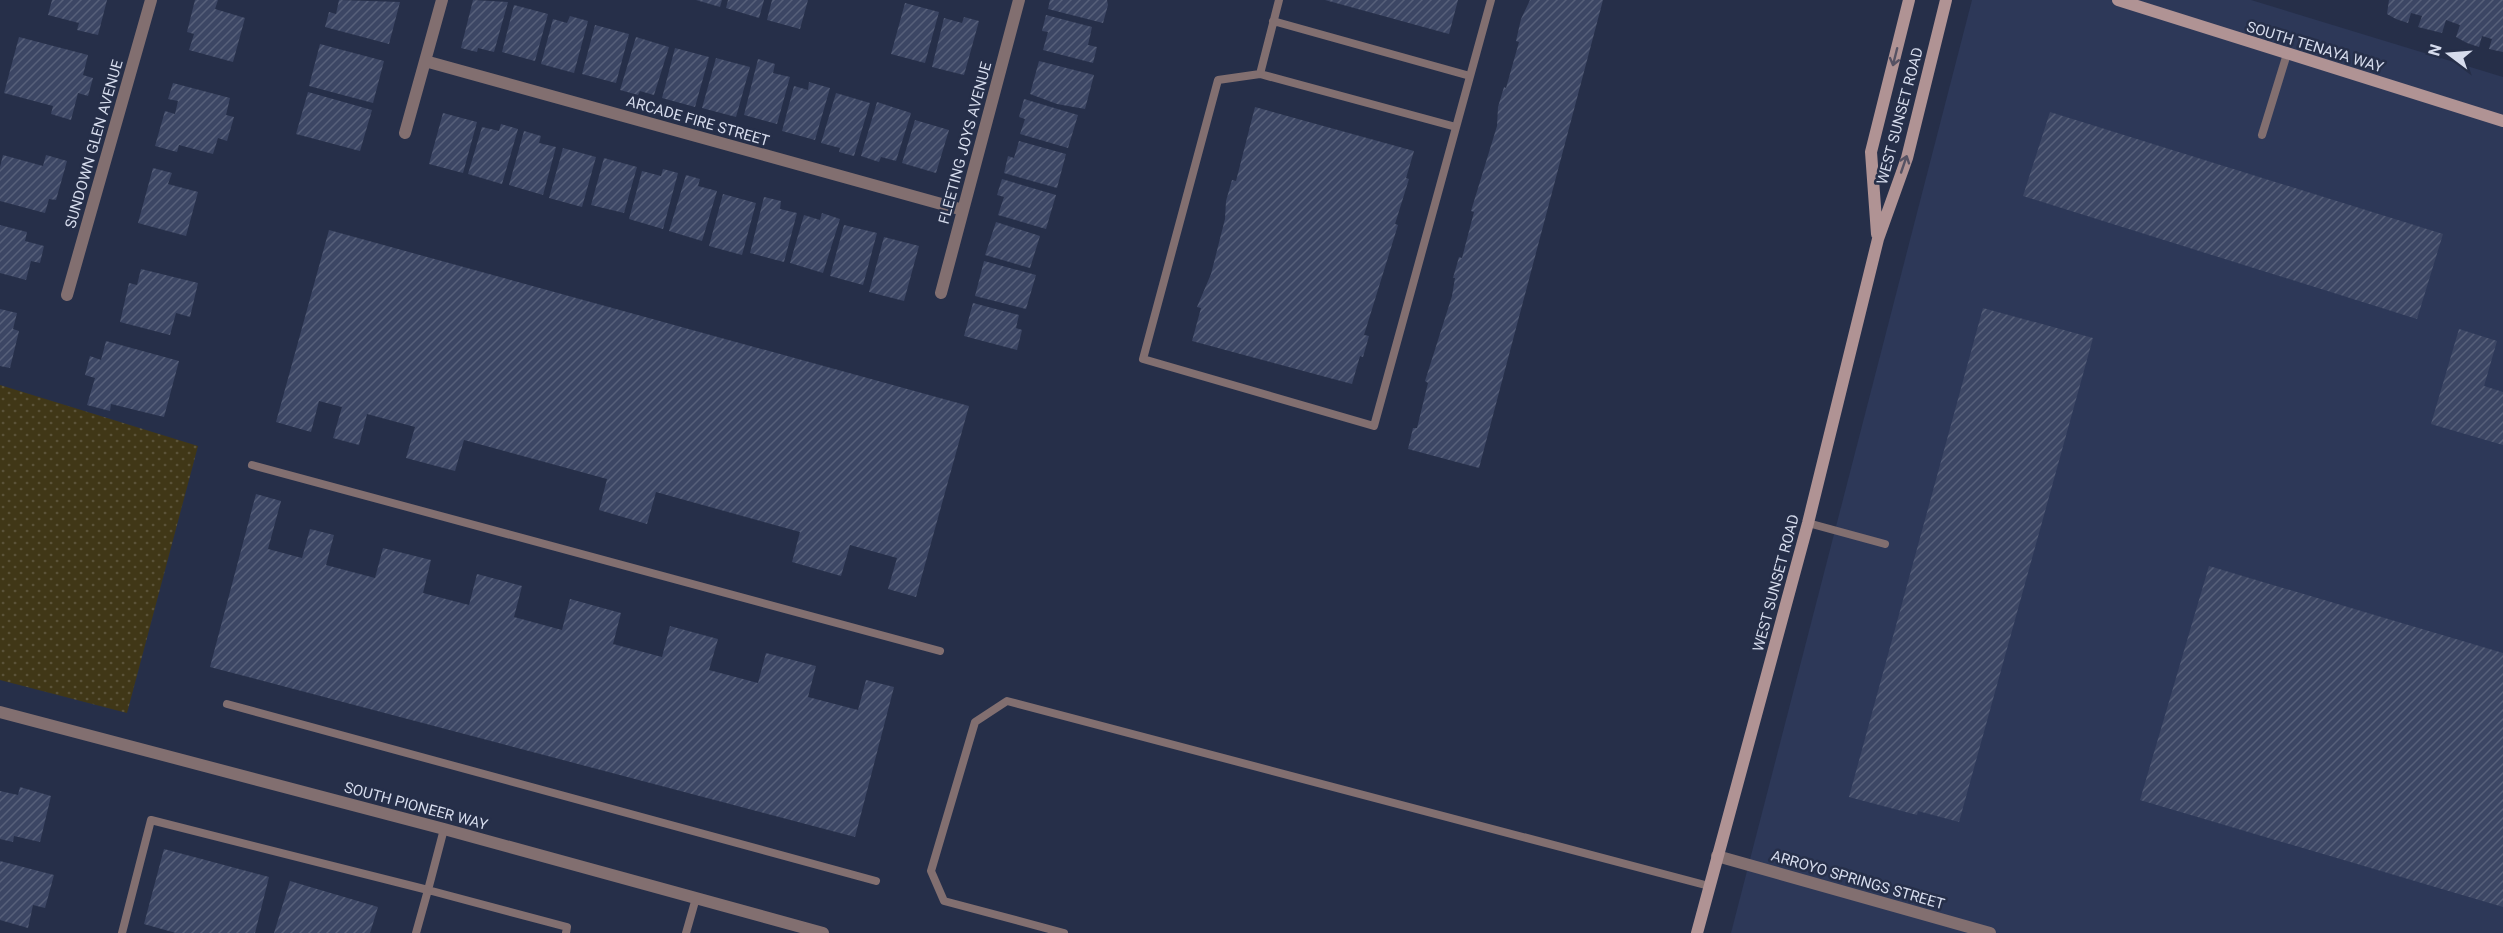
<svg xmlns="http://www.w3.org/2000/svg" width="2503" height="933" viewBox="0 0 2503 933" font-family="Roboto,sans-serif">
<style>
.built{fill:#2d3858}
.sand{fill:url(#sand-dots)}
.building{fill:url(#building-hatch)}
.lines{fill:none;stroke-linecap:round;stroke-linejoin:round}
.lane{stroke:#826f70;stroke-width:8}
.street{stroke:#826f70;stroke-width:12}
.secondary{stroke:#b09394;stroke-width:12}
.oneway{stroke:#565263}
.labels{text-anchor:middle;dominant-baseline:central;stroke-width:5;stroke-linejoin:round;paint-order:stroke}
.street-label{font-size:15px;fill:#d6dced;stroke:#262f49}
</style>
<defs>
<pattern id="sand-dots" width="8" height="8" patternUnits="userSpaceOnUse" patternTransform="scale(1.5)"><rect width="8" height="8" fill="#403717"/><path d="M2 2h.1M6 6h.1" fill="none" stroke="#5b5339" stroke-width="1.8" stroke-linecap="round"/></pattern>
<pattern id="building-hatch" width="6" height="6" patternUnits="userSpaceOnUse" patternTransform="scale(1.5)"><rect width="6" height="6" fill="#3c4664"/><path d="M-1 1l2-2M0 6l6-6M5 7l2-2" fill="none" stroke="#57607a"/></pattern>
</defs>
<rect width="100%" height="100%" fill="#262f49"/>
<path class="built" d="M 1972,0 L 2251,0 L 2503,77 L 2503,933 L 1731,933 Z"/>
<path class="sand" d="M 0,385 L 198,446 L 127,713 L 0,680 Z"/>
<path class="building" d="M 52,0 L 107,0 L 98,35 L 77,30 L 79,23 L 48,15 Z
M 195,0 L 218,0 L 215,9 L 245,18 L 233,62 L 189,50 L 194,34 L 187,32 Z
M 339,0 L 400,2 L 389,44 L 325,27 L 329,12 L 336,14 Z
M 473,0 L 508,2 L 494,52 L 478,48 L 477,52 L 461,48 Z
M 696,0 L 722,0 L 720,7 Z
M 728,0 L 764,0 L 759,18 L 726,8 Z
M 772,0 L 808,0 L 800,29 L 767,20 Z
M 1050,0 L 1107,0 L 1108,5 L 1103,23 L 1048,9 Z
M 1325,0 L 1458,0 L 1449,34 Z
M 1530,0 L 1603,0 L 1479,468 L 1408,449 L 1413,428 L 1417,428 L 1428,383 L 1425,381 L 1452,296 L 1455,278 L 1453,278 L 1459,257 L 1462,258 L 1474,212 L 1471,211 L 1497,126 L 1498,107 L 1504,87 L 1506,88 L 1519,42 L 1516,41 L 1521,19 Z
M 2389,0 L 2503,0 L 2503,52 L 2489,49 L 2492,39 L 2482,36 L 2479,47 L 2467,43 L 2456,37 L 2460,25 L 2446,20 L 2442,33 L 2418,27 L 2422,16 L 2411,13 L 2408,23 L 2396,19 L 2387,14 Z
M 905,3 L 939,12 L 925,63 L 891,54 Z
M 514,5 L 548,14 L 535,61 L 502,52 Z
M 1046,15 L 1092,27 L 1088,45 L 1097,47 L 1093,63 L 1043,50 L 1048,32 L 1042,31 Z
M 570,16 L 588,21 L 574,73 L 541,64 L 553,19 L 567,23 Z
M 964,17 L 979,21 L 964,75 L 932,67 L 944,18 L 962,23 Z
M 595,25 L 629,34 L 616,83 L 582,74 Z
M 19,37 L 88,55 L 83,75 L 93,78 L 88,96 L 78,93 L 71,120 L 51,114 L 53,106 L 4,93 Z
M 636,37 L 669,47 L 654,95 L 640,91 L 638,95 L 620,90 Z
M 320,44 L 384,61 L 373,103 L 309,86 Z
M 675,48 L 709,57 L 695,107 L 662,98 Z
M 716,58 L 750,67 L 736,117 L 702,108 Z
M 758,59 L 775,64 L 773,73 L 790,77 L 777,124 L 744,115 Z
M 1039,61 L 1094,75 L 1085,109 L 1057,104 L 1030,94 Z
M 809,82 L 830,88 L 815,140 L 782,131 L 794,86 L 808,90 Z
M 173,83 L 230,98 L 226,115 L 234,117 L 227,141 L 218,138 L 213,154 L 179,145 L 177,152 L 155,146 L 165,111 L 175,114 L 178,101 L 168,99 Z
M 308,92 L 372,110 L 360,151 L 296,134 Z
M 836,93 L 870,103 L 854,156 L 839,152 L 840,148 L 821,143 Z
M 1024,99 L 1078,115 L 1068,148 L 1020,134 L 1025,119 L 1019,117 Z
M 877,102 L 911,113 L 896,161 L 881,157 L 879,162 L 861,156 Z
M 1255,107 L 1414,151 L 1406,178 L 1409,179 L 1395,224 L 1398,225 L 1364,335 L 1369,336 L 1363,357 L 1360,356 L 1352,384 L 1192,341 L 1201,308 L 1197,307 L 1211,274 L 1225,219 L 1226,201 L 1232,180 L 1236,181 Z
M 2050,112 L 2443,234 L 2417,319 L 2023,196 Z
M 443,113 L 477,122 L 463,173 L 429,164 Z
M 915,120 L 949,130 L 936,173 L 902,163 Z
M 501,124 L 518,129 L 502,184 L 468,174 L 482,127 L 499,131 Z
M 524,131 L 541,136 L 539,143 L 556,147 L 543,195 L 509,185 Z
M 1019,141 L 1066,154 L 1057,188 L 1004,173 L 1008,156 L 1014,158 Z
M 563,148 L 596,157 L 582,207 L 549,198 Z
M 3,155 L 43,166 L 46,155 L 67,161 L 56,200 L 49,199 L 45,213 L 0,201 L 0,167 Z
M 604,158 L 637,167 L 624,213 L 591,205 Z
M 153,168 L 172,173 L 168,184 L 198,192 L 186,236 L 138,223 Z
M 663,169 L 678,173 L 663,229 L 629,219 L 642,171 L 661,176 Z
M 686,175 L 700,179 L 698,186 L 717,191 L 702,241 L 669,231 Z
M 1002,179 L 1056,195 L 1046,229 L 998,215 L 1004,197 L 997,195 Z
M 723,194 L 756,203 L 742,255 L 709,246 Z
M 764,197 L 781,201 L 780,209 L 797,213 L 784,262 L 750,253 Z
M 822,213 L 840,219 L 823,273 L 790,263 L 804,215 L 820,220 Z
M 996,222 L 1040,236 L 1030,268 L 985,255 Z
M 0,225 L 27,232 L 25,241 L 44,246 L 40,263 L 31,261 L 26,280 L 0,273 Z
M 844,225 L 877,233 L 863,285 L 830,276 Z
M 329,230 L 969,406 L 916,597 L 888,589 L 897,558 L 850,545 L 841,576 L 792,562 L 800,532 L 656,492 L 647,524 L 599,510 L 607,479 L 464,440 L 455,471 L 406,458 L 415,427 L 367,414 L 359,445 L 333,438 L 342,407 L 319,401 L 311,432 L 276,422 Z
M 884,237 L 919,246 L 904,301 L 869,292 Z
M 984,261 L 1036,275 L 1026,309 L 975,296 Z
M 141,269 L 198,283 L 190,317 L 176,313 L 170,335 L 120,322 L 129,283 L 137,285 Z
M 973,303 L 1019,315 L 1016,328 L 1022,330 L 1017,350 L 964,336 Z
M 1983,308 L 2093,338 L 1959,822 L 1918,811 L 1917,815 L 1849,797 Z
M 0,309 L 17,313 L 13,329 L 19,331 L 10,368 L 0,366 Z
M 2459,329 L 2497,341 L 2484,386 L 2503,392 L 2503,445 L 2431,424 Z
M 106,341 L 179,361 L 164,417 L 111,404 L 110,411 L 87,405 L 95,378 L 85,375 L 90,356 L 101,360 Z
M 256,494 L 281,501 L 268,549 L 302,558 L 310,529 L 334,535 L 326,565 L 375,578 L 383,548 L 431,560 L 423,593 L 469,605 L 477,574 L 522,586 L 514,617 L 562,630 L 570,599 L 621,613 L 613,644 L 662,657 L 670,626 L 718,639 L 709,670 L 758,683 L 766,653 L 816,666 L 808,697 L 858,710 L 866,680 L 894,687 L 855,837 L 210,667 Z
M 2209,566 L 2503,653 L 2503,907 L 2140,800 Z
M 20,787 L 51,796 L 40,842 L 14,836 L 13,842 L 0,839 L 0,791 L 18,795 Z
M 164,849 L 269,877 L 255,933 L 176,933 L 144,924 Z
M 0,861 L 54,875 L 45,908 L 33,905 L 28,928 L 0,920 Z
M 290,881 L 378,907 L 370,933 L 274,933 Z"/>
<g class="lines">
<path class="lane" d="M 1279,0 L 1260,74 L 1218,80 L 1143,359 L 1374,426 L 1491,0
M 1273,21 L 1470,76
M 1260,74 L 1456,127
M 2262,135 L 2287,54
M 252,465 L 940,651
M 1808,523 L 1885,544
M 227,704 L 876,881
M 122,933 L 151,820 L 428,890 L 444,829
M 416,933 L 428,890 L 567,927 L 566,933
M 686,933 L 696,898
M 1064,933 L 944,901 L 931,871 L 975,722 L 1007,701 L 1709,886"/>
<path class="street" d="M 425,61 L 963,210
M 405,133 L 442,0
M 941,293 L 1019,0
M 67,295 L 151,0
M 0,712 L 444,829 L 823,933
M 1717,856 L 1990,933"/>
<path class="secondary" d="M 2118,0 L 2503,121
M 1877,234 L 1871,152 L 1909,0
M 1697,933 L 1808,523 L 1878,239 L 1907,158 L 1946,0"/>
</g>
<defs><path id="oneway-shaft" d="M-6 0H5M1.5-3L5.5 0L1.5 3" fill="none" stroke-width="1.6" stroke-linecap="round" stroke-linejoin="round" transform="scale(1.5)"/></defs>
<g class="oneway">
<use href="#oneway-shaft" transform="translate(1895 57) rotate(104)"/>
<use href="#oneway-shaft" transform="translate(1904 164) rotate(-71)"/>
</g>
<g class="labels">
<g class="street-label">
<text transform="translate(2315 47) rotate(17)">SOUTH TENAYA WAY</text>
<text transform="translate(1900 116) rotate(-75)">WEST SUNSET ROAD</text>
<text transform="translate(698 121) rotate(16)">ARCADE FIRE STREET</text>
<text transform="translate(965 143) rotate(-75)">FLEETING JOYS AVENUE</text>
<text transform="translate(94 144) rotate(-74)">SUNDOWN GLEN AVENUE</text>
<text transform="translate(1776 583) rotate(-75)">WEST SUNSET ROAD</text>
<text transform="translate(416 806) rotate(15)">SOUTH PIONEER WAY</text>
<text transform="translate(1858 880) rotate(16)">ARROYO SPRINGS STREET</text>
</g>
</g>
<g transform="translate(2449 54) rotate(286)" stroke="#262f49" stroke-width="4.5" paint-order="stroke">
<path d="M0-4.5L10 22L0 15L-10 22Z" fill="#d6dced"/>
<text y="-9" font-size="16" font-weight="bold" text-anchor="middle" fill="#d6dced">N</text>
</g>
</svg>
